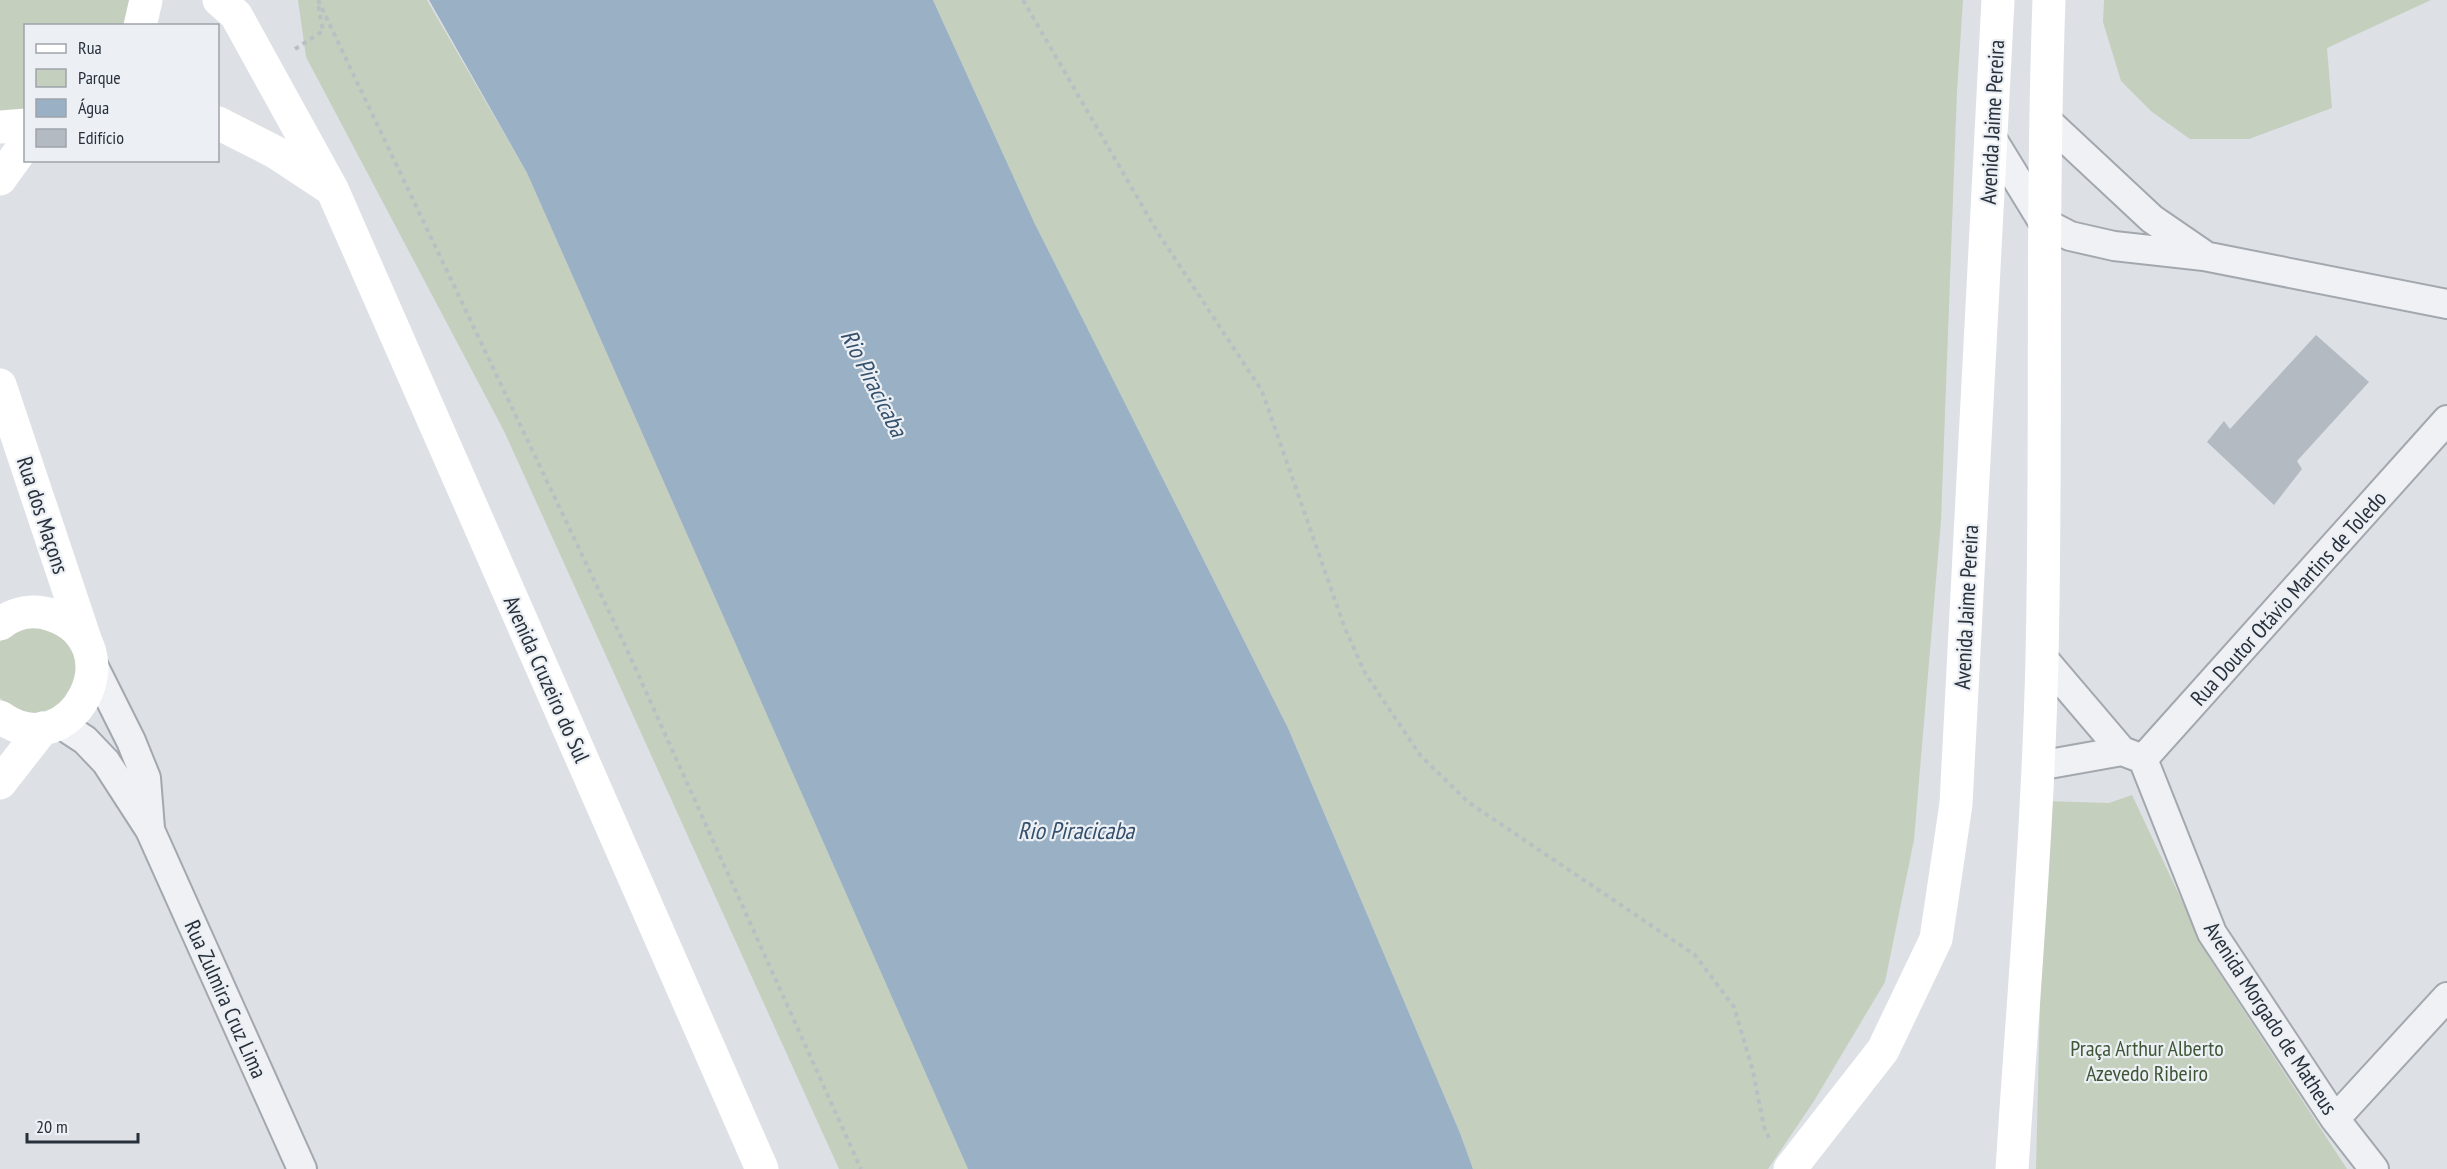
<svg xmlns="http://www.w3.org/2000/svg" width="2447" height="1169" viewBox="0 0 2447 1169" font-family="'PT Sans Narrow',sans-serif">
<style>
.green{fill:#c4cfbe}
.water{fill:#9ab0c4}
.building{fill:#b4bac2}
.lines{fill:none;stroke-linecap:round;stroke-linejoin:round}
.street-casing{stroke:#a3a8af;stroke-width:32}
.path{stroke:#bbbfc4;stroke-width:4;stroke-dasharray:4.5 4.5;stroke-linecap:butt}
.street{stroke:#eff1f4;stroke-width:28}
.secondary{stroke:#fff;stroke-width:33}
.labels{text-anchor:middle;dominant-baseline:central;stroke-width:4.5;stroke-linejoin:round;paint-order:stroke}
.street-label{font-size:22px;fill:#28303b;stroke:#ecf0f4}
.park-label{font-size:22px;fill:#3e5636;stroke:#ecf0f4}
.water-label{font-size:24px;font-style:italic;fill:#35506c;stroke:#ecf0f4}
</style>
<rect width="100%" height="100%" fill="#dde1e6"/>
<path class="green" d="M 0,0 L 138,0 L 134,25 L 26,26 L 25,122 L 0,122 Z
M 427,0 L 527,173 L 968,1169 L 839,1169 L 504,431 L 306,57 L 298,0 Z
M 933,0 L 1963,0 L 1957,91 L 1941,521 L 1914,840 L 1885,982 L 1814,1101 L 1768,1169 L 1473,1169 L 1460,1133 L 1288,728 L 1034,222 Z
M 2104,0 L 2431,0 L 2327,48 L 2332,108 L 2249,139 L 2190,139 L 2152,112 L 2121,81 L 2103,22 Z
M 30,626 L 59,633 L 77,658 L 75,688 L 55,709 L 29,714 L 4,702 L 0,698 L 0,642 L 3,638 Z
M 2132,795 L 2208,956 L 2347,1169 L 2036,1169 L 2045,801 L 2109,803 Z"/>
<path class="water" d="M 429,0 L 933,0 L 1034,222 L 1288,728 L 1460,1133 L 1473,1169 L 968,1169 L 527,173 Z"/>
<path class="building" d="M 2316,335 L 2369,382 L 2297,461 L 2302,469 L 2274,505 L 2207,442 L 2224,421 L 2230,429 Z"/>
<g class="lines">
<defs>
<path id="street" d="M 2046,120 L 2152,219 L 2203,254
M 1991,137 L 2043,222 L 2070,236 L 2114,246 L 2204,256 L 2447,304
M 2042,657 L 2122,751 L 2143,759 L 2447,420
M 92,663 L 131,741 L 146,778 L 150,828
M 59,723 L 85,740 L 106,762 L 150,830 L 302,1169
M 2143,759 L 2212,933 L 2335,1119 L 2374,1169
M 2038,766 L 2122,751
M 2335,1119 L 2447,997"/>
</defs>
<use href="#street" class="street-casing"/>
<path class="path" d="M 318,0 L 624,643 L 861,1169
M 1023,0 L 1158,233 L 1262,391 L 1344,626 L 1365,673 L 1420,755 L 1468,802 L 1695,955 L 1734,1007 L 1753,1071 L 1764,1127 L 1769,1138
M 295,49 L 323,31 L 318,4"/>
<use href="#street" class="street"/>
<path class="secondary" d="M 219,0 L 236,15 L 332,189 L 762,1169
M 140,26 L 146,0
M 218,123 L 275,152 L 328,187
M 0,127 L 26,125
M 0,179 L 26,143
M 0,385 L 87,645
M 0,624 C 15,612 34,609 52,615 C 136,644 72,769 0,717
M 0,783 L 43,728
M 1790,1169 L 1883,1050 L 1936,939 L 1956,804 L 1998,0
M 2012,1169 C 2023,999 2038,829 2042,658 C 2047,439 2041,219 2049,0"/>
</g>
<g class="labels">
<g class="street-label">
<text transform="translate(1992 122) rotate(-87)">Avenida Jaime Pereira</text>
<text transform="translate(43 515) rotate(72)">Rua dos Maçons</text>
<text transform="translate(2288 598) rotate(-48)">Rua Doutor Otávio Martins de Toledo</text>
<text transform="translate(1966 607) rotate(-87)">Avenida Jaime Pereira</text>
<text transform="translate(547 679) rotate(66)">Avenida Cruzeiro do Sul</text>
<text transform="translate(226 999) rotate(66)">Rua Zulmira Cruz Lima</text>
<text transform="translate(2271 1018) rotate(57)">Avenida Morgado de Matheus</text>
</g>
<g class="park-label">
<text x="2147" y="1048">Praça Arthur Alberto<tspan x="2147" dy="25">Azevedo Ribeiro</tspan></text>
</g>
<g class="water-label">
<text transform="translate(874 383) rotate(63)">Rio Piracicaba</text>
<text x="1076" y="830">Rio Piracicaba</text>
</g>
</g>
<rect x="24" y="24" width="195" height="138" fill="#ecf0f4" stroke="#9ea3aa" stroke-width="1.5"/>
<rect x="36" y="44" width="30" height="9" fill="#ffffff" stroke="#9ea3aa" stroke-width="1.5"/>
<text x="78" y="54" font-size="18" fill="#28303b">Rua</text>
<rect x="36" y="69" width="30" height="18" fill="#c4cfbe" stroke="#9ea3aa" stroke-width="1.5"/>
<text x="78" y="84" font-size="18" fill="#28303b">Parque</text>
<rect x="36" y="99" width="30" height="18" fill="#9ab0c4" stroke="#9ea3aa" stroke-width="1.5"/>
<text x="78" y="114" font-size="18" fill="#28303b">Água</text>
<rect x="36" y="129" width="30" height="18" fill="#b4bac2" stroke="#9ea3aa" stroke-width="1.5"/>
<text x="78" y="144" font-size="18" fill="#28303b">Edifício</text>
<path d="M27 1133v9h111v-9" fill="none" stroke="#28303b" stroke-width="3"/>
<text x="36" y="1133" font-size="18" fill="#28303b" stroke="#ecf0f4" stroke-width="4.5" paint-order="stroke">20 m</text>
</svg>
